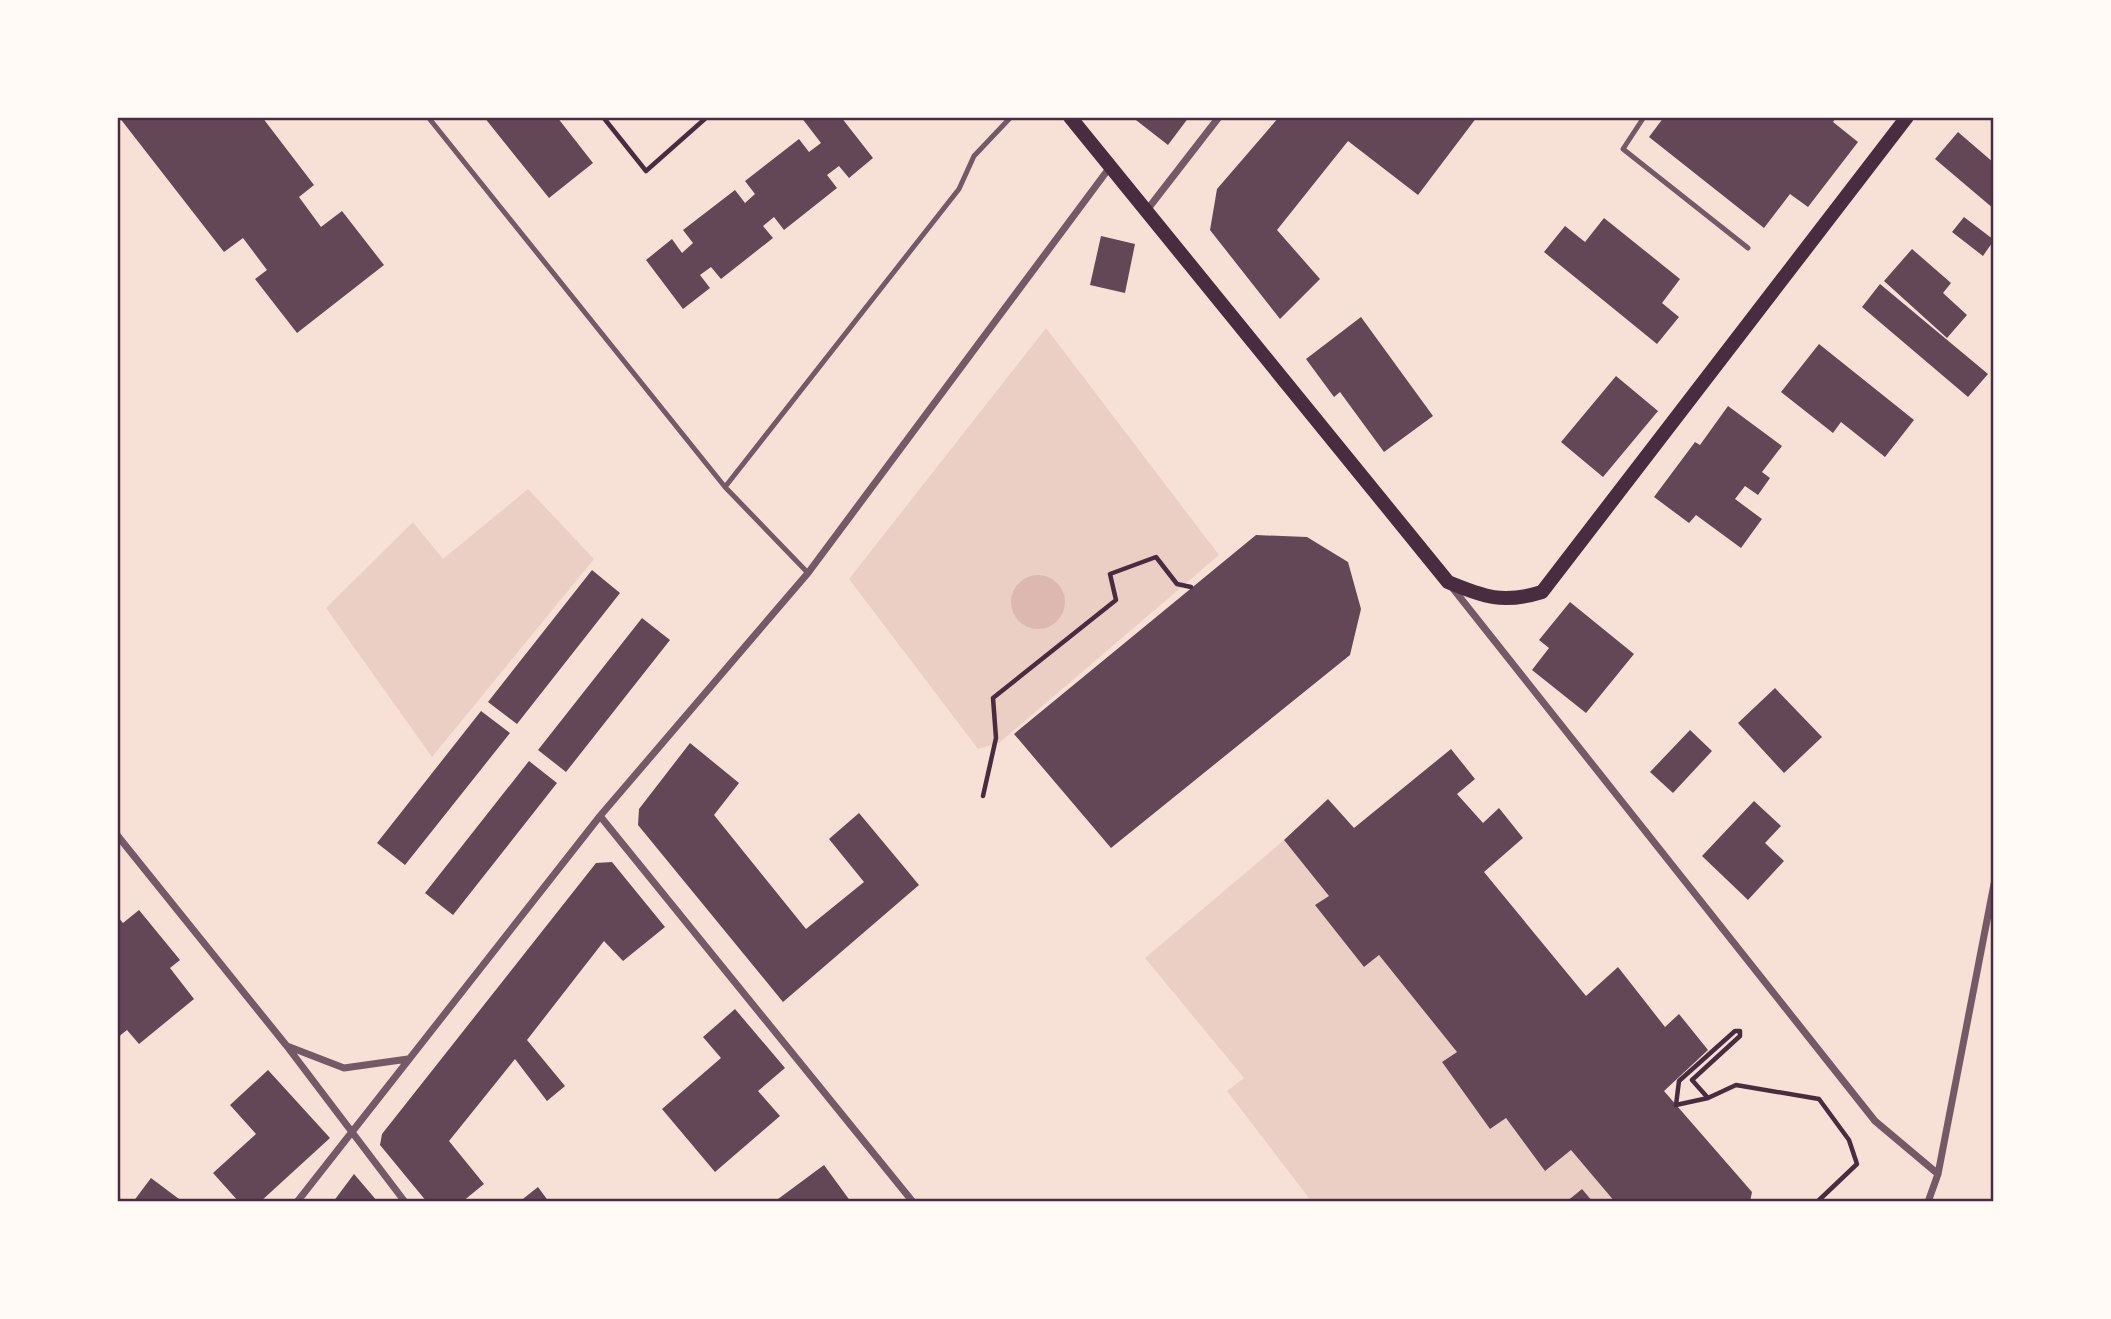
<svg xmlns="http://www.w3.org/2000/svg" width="2111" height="1319" viewBox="0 0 2111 1319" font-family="Mulish,sans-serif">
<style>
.green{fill:#ebcfc5}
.water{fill:#dcb8b0}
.building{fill:#644757}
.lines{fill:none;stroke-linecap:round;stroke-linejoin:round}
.path{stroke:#4a2c40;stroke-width:4.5}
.service{stroke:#755966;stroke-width:5}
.minor{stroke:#755966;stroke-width:7}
.secondary{stroke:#4a2c40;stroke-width:14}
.neatline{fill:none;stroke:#4a2c40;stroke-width:2.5}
</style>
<rect width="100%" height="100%" fill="#f7e1d7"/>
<path class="green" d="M 1046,328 L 1219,555 L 999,743 L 978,749 L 849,579 Z
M 528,489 L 594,559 L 432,757 L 326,608 L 413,522 L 443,559 Z
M 1284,840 L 1329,896 L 1316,905 L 1364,967 L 1379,955 L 1457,1052 L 1442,1062 L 1490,1129 L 1506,1118 L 1545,1170 L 1571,1150 L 1615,1202 L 1593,1202 L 1582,1189 L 1566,1202 L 1312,1202 L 1227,1091 L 1244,1078 L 1145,958 Z"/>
<path class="water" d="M1011 602a27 27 0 1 1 54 0a27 27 0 1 1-54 0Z"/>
<path class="building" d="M 119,117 L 262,117 L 314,185 L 299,197 L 321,227 L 342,211 L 384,265 L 297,333 L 255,279 L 267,270 L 243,238 L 224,252 Z
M 484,117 L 557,117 L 593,163 L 549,198 Z
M 801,117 L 841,117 L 873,158 L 849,178 L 839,166 L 827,175 L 837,188 L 784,230 L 774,217 L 763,226 L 773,238 L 721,279 L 711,267 L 700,275 L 710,288 L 683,309 L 646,260 L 672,239 L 682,253 L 693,243 L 683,230 L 735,190 L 745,203 L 755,194 L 745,181 L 799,139 L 809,152 L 821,143 Z
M 1132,117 L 1189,117 L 1168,145 Z
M 1279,117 L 1477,117 L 1418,195 L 1348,141 L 1277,230 L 1320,279 L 1280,319 L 1210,230 L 1217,189 Z
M 1664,117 L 1836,117 L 1833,122 L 1858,142 L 1808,207 L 1790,194 L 1764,228 L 1649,137 Z
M 1958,132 L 1994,163 L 1994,209 L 1935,159 Z
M 1964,217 L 1994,240 L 1983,256 L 1952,232 Z
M 1604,218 L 1680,279 L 1662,303 L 1679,317 L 1657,344 L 1544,252 L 1565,226 L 1585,242 Z
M 1101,236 L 1135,244 L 1125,293 L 1090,285 Z
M 1912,249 L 1951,283 L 1943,293 L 1967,315 L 1947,338 L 1884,281 Z
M 1880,284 L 1988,374 L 1968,397 L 1862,307 Z
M 1361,317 L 1433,416 L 1384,452 L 1340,392 L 1334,397 L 1306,359 Z
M 1819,344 L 1914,420 L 1885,457 L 1841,422 L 1833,433 L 1781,392 Z
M 1616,376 L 1658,411 L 1603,477 L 1561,442 Z
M 1728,406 L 1782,446 L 1762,472 L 1770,478 L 1758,495 L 1745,486 L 1735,499 L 1762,519 L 1741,548 L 1696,515 L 1689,523 L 1654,497 L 1695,442 L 1700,445 Z
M 1256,535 L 1307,537 L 1348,562 L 1361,609 L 1350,655 L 1111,848 L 1014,734 Z
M 592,570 L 620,593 L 517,724 L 488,702 Z
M 1570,602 L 1634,654 L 1586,713 L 1532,670 L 1549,648 L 1539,640 Z
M 642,618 L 670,640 L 566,772 L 538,750 Z
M 1775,688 L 1822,737 L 1784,773 L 1738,723 Z
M 481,711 L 510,733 L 405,865 L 377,843 Z
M 1690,730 L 1712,751 L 1673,793 L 1650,772 Z
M 690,743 L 739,783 L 714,815 L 806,929 L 864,882 L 829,839 L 859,813 L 919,885 L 783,1002 L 638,825 L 639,809 Z
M 1451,749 L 1475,779 L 1457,794 L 1483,823 L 1499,808 L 1523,838 L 1484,872 L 1586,996 L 1618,967 L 1665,1027 L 1679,1014 L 1708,1050 L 1664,1091 L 1752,1192 L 1750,1202 L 1615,1202 L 1571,1150 L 1545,1171 L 1506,1118 L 1490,1129 L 1442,1062 L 1457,1052 L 1379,955 L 1364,967 L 1315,905 L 1329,896 L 1284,840 L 1328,799 L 1354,828 Z
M 529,761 L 557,783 L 453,915 L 425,893 Z
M 1754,801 L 1781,826 L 1765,843 L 1784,861 L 1748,900 L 1702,856 Z
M 612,862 L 665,927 L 623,961 L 604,941 L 527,1040 L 565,1086 L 547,1101 L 515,1059 L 449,1141 L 484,1184 L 462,1202 L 427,1202 L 380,1145 L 382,1134 L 596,863 Z
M 139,910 L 180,960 L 170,968 L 194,999 L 139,1044 L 127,1030 L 117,1038 L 117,916 L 123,923 Z
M 735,1009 L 785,1068 L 758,1091 L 780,1116 L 715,1172 L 662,1109 L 721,1058 L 703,1037 Z
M 268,1070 L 330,1138 L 260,1202 L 239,1202 L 213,1173 L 256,1134 L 230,1105 Z
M 824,1165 L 851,1202 L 774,1202 Z
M 354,1174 L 378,1202 L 333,1202 Z
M 151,1178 L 183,1202 L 133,1202 Z
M 538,1187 L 549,1202 L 519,1202 Z
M 1582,1189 L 1593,1202 L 1566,1202 Z"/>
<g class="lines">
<path class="path" d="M 603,117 L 646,171 L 707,117
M 983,796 L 996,738 L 993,698 L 1116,600 L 1110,574 L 1156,557 L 1177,584 L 1191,587
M 1708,1098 L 1692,1080 L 1740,1036 L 1740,1031 L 1735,1031 L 1679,1081 L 1676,1105 L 1708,1098 L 1736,1085 L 1819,1099 L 1849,1140 L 1857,1164 L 1817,1202"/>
<path class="service" d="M 428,117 L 725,487 L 808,573
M 1644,117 L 1623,149 L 1748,248
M 725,487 L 959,189 L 974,156 L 1011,117"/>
<path class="minor" d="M 1147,210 L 1219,117
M 1451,586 L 1875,1121 L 1938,1174
M 600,816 L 913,1202
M 117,835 L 286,1045 L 405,1202
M 287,1046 L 344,1068 L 408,1059
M 297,1202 L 600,816 L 808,573 L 1110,167
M 1928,1202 L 1938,1174 L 1994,884"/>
<path class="secondary" d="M 1070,117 L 1448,582 C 1484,597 1503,604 1542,592 L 1907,117"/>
</g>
<rect width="2111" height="1319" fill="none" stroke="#fffaf5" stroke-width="238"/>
<rect x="119" y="119" width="1873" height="1081" class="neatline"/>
</svg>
